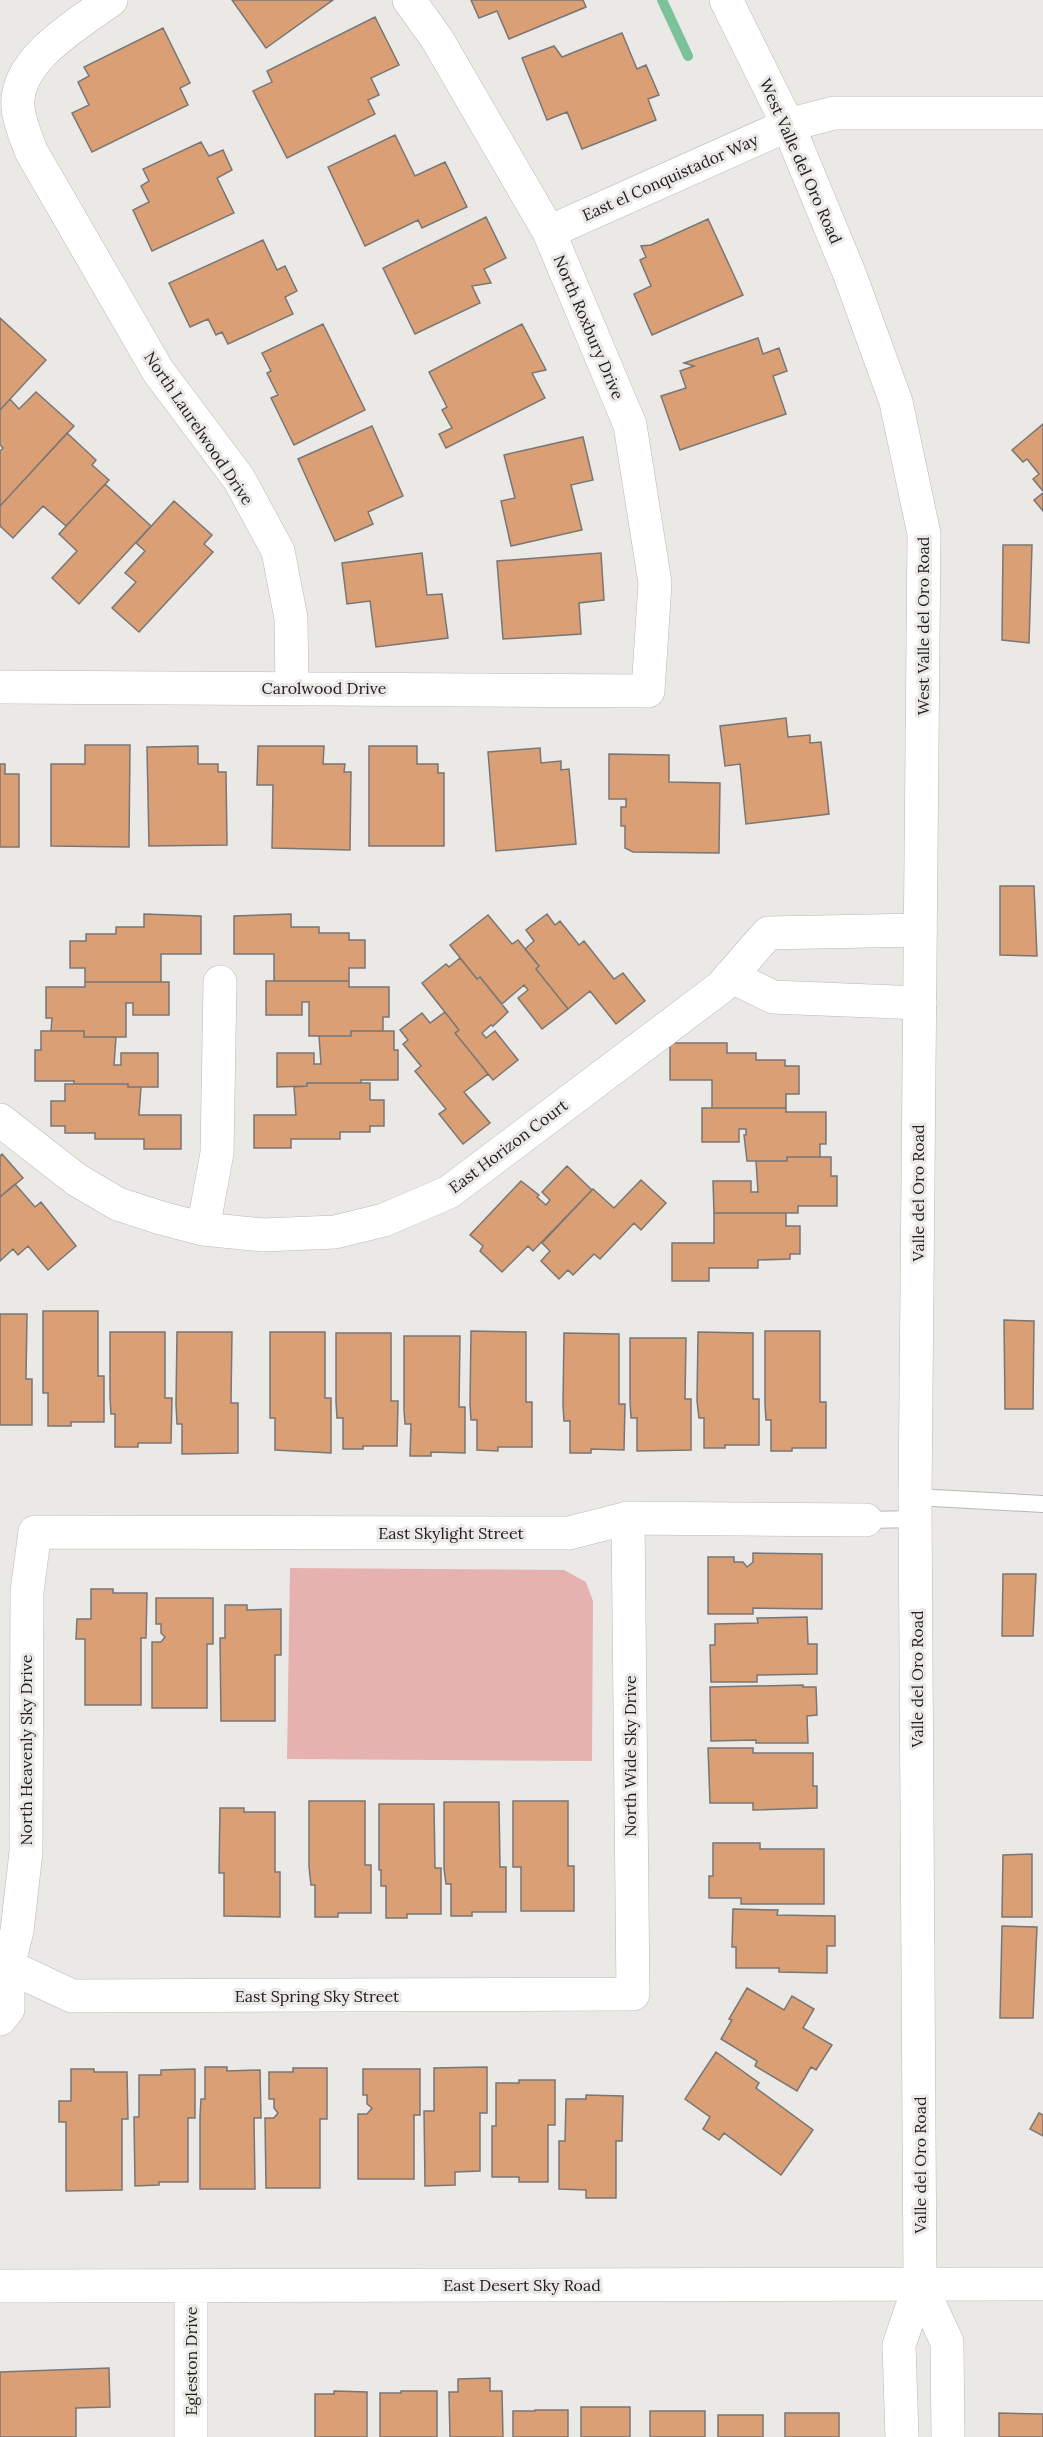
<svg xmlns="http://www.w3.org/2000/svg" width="1043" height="2437" viewBox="0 0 1043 2437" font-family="Lora,serif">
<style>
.green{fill:#e6b2b0}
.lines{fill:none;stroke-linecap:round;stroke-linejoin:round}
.stream{stroke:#7bc19a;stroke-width:10}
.building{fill:#da9f75;stroke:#797675;stroke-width:1.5}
.lane-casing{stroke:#bab9b5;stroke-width:18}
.street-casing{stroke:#bab9b5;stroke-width:34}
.secondary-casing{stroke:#bab9b5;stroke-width:34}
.lane{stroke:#fff;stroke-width:16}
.street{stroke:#fff;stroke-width:33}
.secondary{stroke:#fff;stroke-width:33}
.labels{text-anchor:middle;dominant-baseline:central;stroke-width:6;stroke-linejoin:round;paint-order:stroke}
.street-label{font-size:16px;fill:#21201f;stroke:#eae9e6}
</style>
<rect width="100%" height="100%" fill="#eae9e6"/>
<path class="green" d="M 290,1568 L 564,1570 L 586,1582 L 593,1601 L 592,1761 L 287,1759 Z"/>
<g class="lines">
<path class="stream" d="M 662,0 L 688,56"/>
</g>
<path class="building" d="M 232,0 L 333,0 L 266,48 Z
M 471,0 L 583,0 L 586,7 L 509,39 L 497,11 L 479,18 Z
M 375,17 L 399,65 L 371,78 L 379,95 L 368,100 L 375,114 L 287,158 L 253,91 L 272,82 L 267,71 Z
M 163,28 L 190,83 L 180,88 L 188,105 L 92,152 L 72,113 L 89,105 L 78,82 L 89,76 L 84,67 Z
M 622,33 L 637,69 L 646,65 L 659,95 L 648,99 L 656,120 L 582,149 L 567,112 L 547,120 L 522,58 L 554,46 L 562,57 Z
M 395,135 L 415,176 L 445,162 L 467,207 L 422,228 L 418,220 L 365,246 L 328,167 Z
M 201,142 L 209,156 L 223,150 L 232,170 L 217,178 L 234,213 L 152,251 L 133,210 L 149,202 L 141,186 L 149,181 L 143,169 Z
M 486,217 L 506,258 L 484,269 L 491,283 L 472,286 L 480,303 L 415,334 L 383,268 Z
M 708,219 L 743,295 L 652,335 L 634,294 L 651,286 L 640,260 L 646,257 L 641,246 L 651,245 Z
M 263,240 L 277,270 L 285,266 L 297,291 L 285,297 L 293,314 L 228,344 L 222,332 L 216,335 L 208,319 L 190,327 L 169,283 Z
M 0,318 L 46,360 L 0,410 Z
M 323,324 L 365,410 L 294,445 L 271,398 L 278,395 L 267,373 L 271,371 L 262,353 Z
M 522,324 L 546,370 L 532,373 L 545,398 L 446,448 L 439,434 L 452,428 L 442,410 L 447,407 L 429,372 Z
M 758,338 L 763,354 L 779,348 L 787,371 L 773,376 L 786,414 L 680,450 L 661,396 L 686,388 L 680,371 L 694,366 L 684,363 Z
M 36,392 L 74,426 L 0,506 L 0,451 L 3,448 L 0,445 L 0,410 L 10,399 L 19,409 Z
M 1043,424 L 1043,491 L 1033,479 L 1039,474 L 1027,459 L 1023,462 L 1012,450 Z
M 372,426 L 403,496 L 368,512 L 373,524 L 335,541 L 298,459 Z
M 67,433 L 96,460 L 92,465 L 109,480 L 66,526 L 43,506 L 13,538 L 0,526 L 0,506 Z
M 583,437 L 593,480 L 571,485 L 582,530 L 511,546 L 501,501 L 515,498 L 504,455 Z
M 105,484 L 151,526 L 79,604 L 52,578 L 77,551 L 59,534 Z
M 1043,493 L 1043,511 L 1034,500 Z
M 174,501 L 212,535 L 204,544 L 213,552 L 139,632 L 112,608 L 136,582 L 125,573 L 145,551 L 136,543 Z
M 1003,545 L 1032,545 L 1029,643 L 1002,640 Z
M 422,553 L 427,595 L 442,594 L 448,638 L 376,647 L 370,601 L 347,604 L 342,563 Z
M 601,553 L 604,600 L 579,603 L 581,634 L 503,639 L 497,561 Z
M 786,718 L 788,737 L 810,735 L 810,743 L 821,742 L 829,814 L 746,824 L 740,764 L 725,766 L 720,726 Z
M 85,745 L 130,745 L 129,847 L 51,846 L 51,764 L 85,764 Z
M 198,746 L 198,764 L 218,764 L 218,772 L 226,772 L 227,845 L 149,846 L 147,747 Z
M 258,746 L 324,746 L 323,764 L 345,764 L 344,772 L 351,772 L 350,850 L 272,848 L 273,785 L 257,785 Z
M 369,746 L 417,746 L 417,764 L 438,764 L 438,773 L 444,773 L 444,846 L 369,846 Z
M 540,748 L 541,763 L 561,761 L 561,770 L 569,769 L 576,844 L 496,851 L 488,752 Z
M 609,754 L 669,755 L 669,782 L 720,783 L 719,853 L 633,852 L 625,848 L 625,826 L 621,826 L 621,807 L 626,807 L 626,799 L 609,799 Z
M 0,764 L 5,764 L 5,774 L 19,774 L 19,847 L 0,847 Z
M 1000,886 L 1034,886 L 1037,956 L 1000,955 Z
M 144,914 L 201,916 L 201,954 L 161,954 L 161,982 L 85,982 L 85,968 L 70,968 L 70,941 L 86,941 L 86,934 L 116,934 L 116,927 L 144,927 Z
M 291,914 L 291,927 L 319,927 L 319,933 L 349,933 L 349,940 L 365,940 L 365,968 L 349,968 L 349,981 L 274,981 L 274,954 L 234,954 L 234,916 Z
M 547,914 L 555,925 L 560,921 L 579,945 L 584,941 L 614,979 L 623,973 L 645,1001 L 616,1024 L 590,991 L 568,1009 L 536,969 L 539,966 L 525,949 L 534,941 L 526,930 Z
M 488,915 L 512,944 L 518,940 L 539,966 L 536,969 L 568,1009 L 542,1029 L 518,998 L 528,990 L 524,985 L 502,1004 L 480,977 L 477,979 L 450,945 Z
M 460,958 L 477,979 L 480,977 L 508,1012 L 493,1026 L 491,1025 L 482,1033 L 486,1038 L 495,1031 L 518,1060 L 493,1080 L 455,1033 L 459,1030 L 422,983 L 446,964 L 449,967 Z
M 266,981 L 349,981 L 349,987 L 389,987 L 389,1017 L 383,1017 L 383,1031 L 351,1031 L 351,1036 L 309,1036 L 309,1002 L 302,1002 L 302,1015 L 266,1015 Z
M 85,982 L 169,982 L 169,1015 L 133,1015 L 133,1003 L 126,1003 L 126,1037 L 84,1037 L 84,1031 L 51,1031 L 52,1018 L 46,1018 L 46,987 L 85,987 Z
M 445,1012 L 459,1030 L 455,1033 L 488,1074 L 464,1092 L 490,1123 L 463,1144 L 439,1114 L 446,1109 L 415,1071 L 421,1066 L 403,1044 L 408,1040 L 400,1030 L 422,1013 L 430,1023 Z
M 41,1031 L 84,1031 L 84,1037 L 116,1037 L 114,1065 L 121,1065 L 121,1053 L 158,1053 L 158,1087 L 128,1087 L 128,1084 L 74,1084 L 74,1081 L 35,1081 L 35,1050 L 41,1050 Z
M 351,1031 L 394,1031 L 394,1050 L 398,1050 L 398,1080 L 361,1080 L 361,1083 L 307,1083 L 307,1086 L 277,1087 L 277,1053 L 314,1053 L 314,1064 L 321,1064 L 319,1036 L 351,1036 Z
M 670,1043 L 727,1043 L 727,1053 L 756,1053 L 756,1060 L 785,1060 L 785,1066 L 799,1066 L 799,1094 L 786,1094 L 786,1108 L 712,1108 L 712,1080 L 670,1080 Z
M 307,1083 L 370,1083 L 370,1100 L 384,1100 L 384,1126 L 370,1126 L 370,1132 L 340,1132 L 340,1139 L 291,1139 L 291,1148 L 254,1148 L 254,1115 L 296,1115 L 294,1087 L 307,1086 Z
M 65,1084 L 128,1084 L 128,1087 L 141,1087 L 139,1115 L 181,1115 L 181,1149 L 144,1149 L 144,1139 L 95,1139 L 95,1133 L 65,1133 L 65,1126 L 51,1126 L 51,1101 L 65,1101 Z
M 702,1108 L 786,1108 L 786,1112 L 826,1112 L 826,1144 L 820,1144 L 820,1157 L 787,1157 L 787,1161 L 747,1161 L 744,1135 L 746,1135 L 746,1129 L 739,1129 L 739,1142 L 702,1142 Z
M 2,1154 L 23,1178 L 0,1197 L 0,1156 Z
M 787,1157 L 831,1157 L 831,1176 L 837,1176 L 837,1206 L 798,1206 L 798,1213 L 714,1213 L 713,1181 L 751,1181 L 751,1192 L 758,1192 L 756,1161 L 787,1161 Z
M 567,1166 L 592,1190 L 533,1251 L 528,1246 L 502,1272 L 480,1251 L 483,1246 L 470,1235 L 521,1181 L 539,1195 L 537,1197 L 546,1205 L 550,1200 L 542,1192 Z
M 641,1180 L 666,1203 L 641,1230 L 634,1223 L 600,1259 L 594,1254 L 573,1275 L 568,1270 L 559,1279 L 541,1261 L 550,1251 L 542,1243 L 593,1189 L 614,1208 Z
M 15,1184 L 35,1207 L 41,1202 L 76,1246 L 48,1270 L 28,1246 L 18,1255 L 13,1249 L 0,1261 L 0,1197 Z
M 714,1213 L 786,1213 L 786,1226 L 800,1226 L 800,1254 L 790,1254 L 790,1259 L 758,1260 L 758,1268 L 709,1268 L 709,1281 L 672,1281 L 672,1243 L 714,1243 Z
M 43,1311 L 98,1311 L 98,1376 L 104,1376 L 104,1422 L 71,1422 L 71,1426 L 48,1426 L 48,1393 L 43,1393 Z
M 0,1314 L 27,1314 L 26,1379 L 32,1379 L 32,1425 L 0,1425 Z
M 1004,1320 L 1034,1321 L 1033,1409 L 1005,1409 Z
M 471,1331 L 526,1332 L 526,1402 L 532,1402 L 532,1447 L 498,1447 L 498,1451 L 477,1450 L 477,1420 L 471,1420 L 470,1404 Z
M 765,1331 L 820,1331 L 820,1402 L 826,1402 L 826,1448 L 792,1448 L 792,1451 L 771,1451 L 771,1420 L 766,1420 L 765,1404 Z
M 110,1332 L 165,1332 L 165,1398 L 172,1398 L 171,1443 L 138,1443 L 138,1447 L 115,1447 L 115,1414 L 111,1414 L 110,1398 Z
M 177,1332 L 232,1332 L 231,1403 L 238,1403 L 238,1453 L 182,1454 L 182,1424 L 177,1424 L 176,1404 Z
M 270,1332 L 325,1332 L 325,1398 L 331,1398 L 331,1453 L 275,1450 L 275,1418 L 270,1418 Z
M 698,1332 L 753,1333 L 753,1399 L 759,1399 L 759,1445 L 725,1445 L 725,1448 L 704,1448 L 704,1418 L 699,1418 L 697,1401 Z
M 336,1333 L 391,1333 L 391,1401 L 398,1401 L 397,1446 L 363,1446 L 363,1449 L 343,1449 L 343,1418 L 337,1418 L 336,1402 Z
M 564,1333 L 619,1334 L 619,1404 L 625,1404 L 624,1450 L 591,1449 L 591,1453 L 570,1453 L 570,1421 L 564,1421 L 563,1405 Z
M 404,1336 L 460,1336 L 459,1407 L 465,1407 L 465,1453 L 431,1452 L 431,1456 L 410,1456 L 411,1424 L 405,1424 L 404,1409 Z
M 630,1338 L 686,1338 L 685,1399 L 691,1399 L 691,1450 L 637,1451 L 637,1418 L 631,1418 L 630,1401 Z
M 753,1553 L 822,1554 L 822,1609 L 753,1608 L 753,1614 L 708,1614 L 708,1557 L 734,1557 L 734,1562 L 743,1562 L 747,1567 L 753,1562 Z
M 1003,1574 L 1036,1574 L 1033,1636 L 1002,1636 Z
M 91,1589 L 113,1589 L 113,1593 L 147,1593 L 146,1638 L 141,1638 L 141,1705 L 85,1705 L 85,1639 L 76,1639 L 77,1619 L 91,1619 Z
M 156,1598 L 213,1598 L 213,1644 L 207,1644 L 207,1708 L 152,1708 L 152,1642 L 161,1642 L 165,1637 L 161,1633 L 161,1624 L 156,1624 Z
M 225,1605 L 247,1605 L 247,1610 L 281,1609 L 281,1655 L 275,1655 L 275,1721 L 221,1721 L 220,1638 L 225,1638 Z
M 807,1617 L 808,1644 L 817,1644 L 817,1674 L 757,1675 L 757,1682 L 711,1682 L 710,1645 L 715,1645 L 715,1624 L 758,1623 L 757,1618 Z
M 803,1685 L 803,1687 L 816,1687 L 817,1715 L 807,1716 L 808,1743 L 756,1743 L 756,1740 L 711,1741 L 710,1687 Z
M 708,1748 L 753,1748 L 753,1753 L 813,1753 L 813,1786 L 817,1786 L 817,1808 L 753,1810 L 753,1803 L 710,1803 Z
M 309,1801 L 365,1801 L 365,1865 L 371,1865 L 371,1913 L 338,1913 L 338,1917 L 315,1917 L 315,1885 L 311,1885 L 309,1867 Z
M 513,1801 L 568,1801 L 568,1866 L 574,1866 L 574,1911 L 521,1911 L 521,1867 L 513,1867 Z
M 444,1802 L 499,1802 L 500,1867 L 506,1867 L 506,1912 L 472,1912 L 472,1916 L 451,1916 L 451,1884 L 446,1884 L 444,1868 Z
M 379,1804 L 434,1804 L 435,1868 L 441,1868 L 441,1914 L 407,1914 L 407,1918 L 386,1918 L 386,1886 L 381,1886 L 381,1870 L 379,1870 Z
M 220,1808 L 244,1808 L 244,1812 L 275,1812 L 275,1872 L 280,1872 L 280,1917 L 224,1916 L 224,1873 L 219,1873 Z
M 713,1843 L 760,1843 L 760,1849 L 824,1849 L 824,1904 L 741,1904 L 741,1898 L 709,1898 L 709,1876 L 713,1876 Z
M 1032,1854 L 1032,1917 L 1002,1917 L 1003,1855 Z
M 733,1909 L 778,1910 L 777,1915 L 835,1916 L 835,1946 L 827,1946 L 827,1973 L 779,1972 L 779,1968 L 736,1968 L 736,1947 L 732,1947 Z
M 1002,1926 L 1037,1927 L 1033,2018 L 1000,2018 Z
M 747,1988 L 784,2010 L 792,1996 L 814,2009 L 803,2028 L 832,2045 L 816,2070 L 811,2067 L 797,2091 L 755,2066 L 757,2061 L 721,2039 L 732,2020 L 729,2019 Z
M 716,2052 L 759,2083 L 756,2088 L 813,2130 L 781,2175 L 724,2133 L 719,2140 L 703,2129 L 710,2117 L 685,2099 Z
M 205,2067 L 227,2067 L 227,2071 L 260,2070 L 261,2118 L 254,2118 L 255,2189 L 200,2189 L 200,2116 L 201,2099 L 205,2099 Z
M 487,2067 L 487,2113 L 480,2113 L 480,2171 L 455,2172 L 455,2185 L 425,2186 L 424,2111 L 434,2111 L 434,2068 Z
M 293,2068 L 327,2068 L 327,2119 L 320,2119 L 320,2188 L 266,2188 L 265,2118 L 274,2118 L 278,2113 L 274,2108 L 274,2099 L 269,2099 L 269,2072 L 293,2072 Z
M 71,2069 L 94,2069 L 94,2072 L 127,2072 L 128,2119 L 122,2119 L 122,2190 L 66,2191 L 66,2122 L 59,2122 L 59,2101 L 71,2101 Z
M 195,2069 L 195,2118 L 188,2118 L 188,2182 L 159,2182 L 159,2185 L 135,2186 L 134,2117 L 139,2117 L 139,2075 L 161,2075 L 161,2070 Z
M 363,2069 L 420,2069 L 420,2115 L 414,2115 L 414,2179 L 358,2179 L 358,2114 L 367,2114 L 372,2108 L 367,2104 L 367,2095 L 363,2095 Z
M 519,2080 L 555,2080 L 555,2125 L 548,2125 L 548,2182 L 519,2182 L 519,2177 L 492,2177 L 492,2126 L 496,2126 L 496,2083 L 519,2083 Z
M 586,2095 L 623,2096 L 622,2141 L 616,2141 L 616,2198 L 586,2198 L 586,2190 L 559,2189 L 559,2141 L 565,2141 L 566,2099 L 586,2099 Z
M 1039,2113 L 1043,2115 L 1043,2136 L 1030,2129 Z
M 109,2368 L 110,2407 L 76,2408 L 76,2437 L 0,2437 L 0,2372 Z
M 490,2378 L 490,2391 L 502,2391 L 503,2437 L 450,2437 L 449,2392 L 458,2392 L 458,2379 Z
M 334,2391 L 367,2392 L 367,2437 L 315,2437 L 315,2394 L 334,2394 Z
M 401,2391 L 437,2391 L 437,2437 L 380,2437 L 380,2393 L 401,2393 Z
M 581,2407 L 630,2407 L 630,2437 L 581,2437 Z
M 535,2410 L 568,2410 L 568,2437 L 513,2437 L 513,2411 L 535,2411 Z
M 650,2411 L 705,2411 L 705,2437 L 650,2437 Z
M 785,2413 L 839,2413 L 839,2437 L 785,2437 Z
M 999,2413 L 1043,2414 L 1043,2437 L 999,2437 Z
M 718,2415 L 763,2415 L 763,2437 L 718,2437 Z"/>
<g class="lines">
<defs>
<path id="lane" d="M 916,1497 L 1043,1504
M 866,1520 L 916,1519"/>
<path id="street" d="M 111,0 C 78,24 14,60 18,107 C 19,122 26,137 31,151 L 158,371 L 239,479 L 278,551 L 291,618 L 292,688
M 549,232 L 788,125
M 0,687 L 648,691 L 655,583 L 630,425 L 549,232 L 437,39 L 409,0
M 730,976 L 773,997 L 920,1003
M 0,1120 L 77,1180 L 118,1204 L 161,1218 L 203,1229 L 263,1235 L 335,1232 L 384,1220 L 449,1192 L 721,987 L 768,933 L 920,930
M 203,1229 L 217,1153 L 220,982
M 8,1966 L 72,1996 L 633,1994 L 628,1518
M 0,2019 L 8,2009 L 8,1966 L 17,1931 L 26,1852 L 27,1591 L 35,1532 L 569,1533 L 628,1518 L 866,1520
M 920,2284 L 947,2342 L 948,2437
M 902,2437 L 899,2345 L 920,2284"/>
<path id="secondary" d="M 726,0 L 788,125 L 850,275 L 896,402 L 924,534 L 915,1500 L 920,2284
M 788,125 L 834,113 L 1043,113
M 0,2286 L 1043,2284
M 191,2437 L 191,2286"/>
</defs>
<use href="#lane" class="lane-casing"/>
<use href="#street" class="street-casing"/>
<use href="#secondary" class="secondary-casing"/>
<use href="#lane" class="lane"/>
<use href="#street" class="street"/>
<use href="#secondary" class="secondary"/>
</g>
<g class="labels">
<g class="street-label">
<text transform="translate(801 161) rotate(66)">West Valle del Oro Road</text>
<text transform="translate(670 177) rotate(-24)">East el Conquistador Way</text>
<text transform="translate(589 327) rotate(67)">North Roxbury Drive</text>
<text transform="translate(199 428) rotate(56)">North Laurelwood Drive</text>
<text transform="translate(923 626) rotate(-90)">West Valle del Oro Road</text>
<text x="324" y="688">Carolwood Drive</text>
<text transform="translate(508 1146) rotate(-37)">East Horizon Court</text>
<text transform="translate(918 1193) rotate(-90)">Valle del Oro Road</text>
<text x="451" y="1533">East Skylight Street</text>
<text transform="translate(917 1679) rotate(-90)">Valle del Oro Road</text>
<text transform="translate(26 1750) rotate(-90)">North Heavenly Sky Drive</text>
<text transform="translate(630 1756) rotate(-90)">North Wide Sky Drive</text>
<text x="317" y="1996">East Spring Sky Street</text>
<text transform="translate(920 2165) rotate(-90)">Valle del Oro Road</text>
<text x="522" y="2285">East Desert Sky Road</text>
<text transform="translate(191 2361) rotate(-90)">Egleston Drive</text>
</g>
</g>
</svg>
